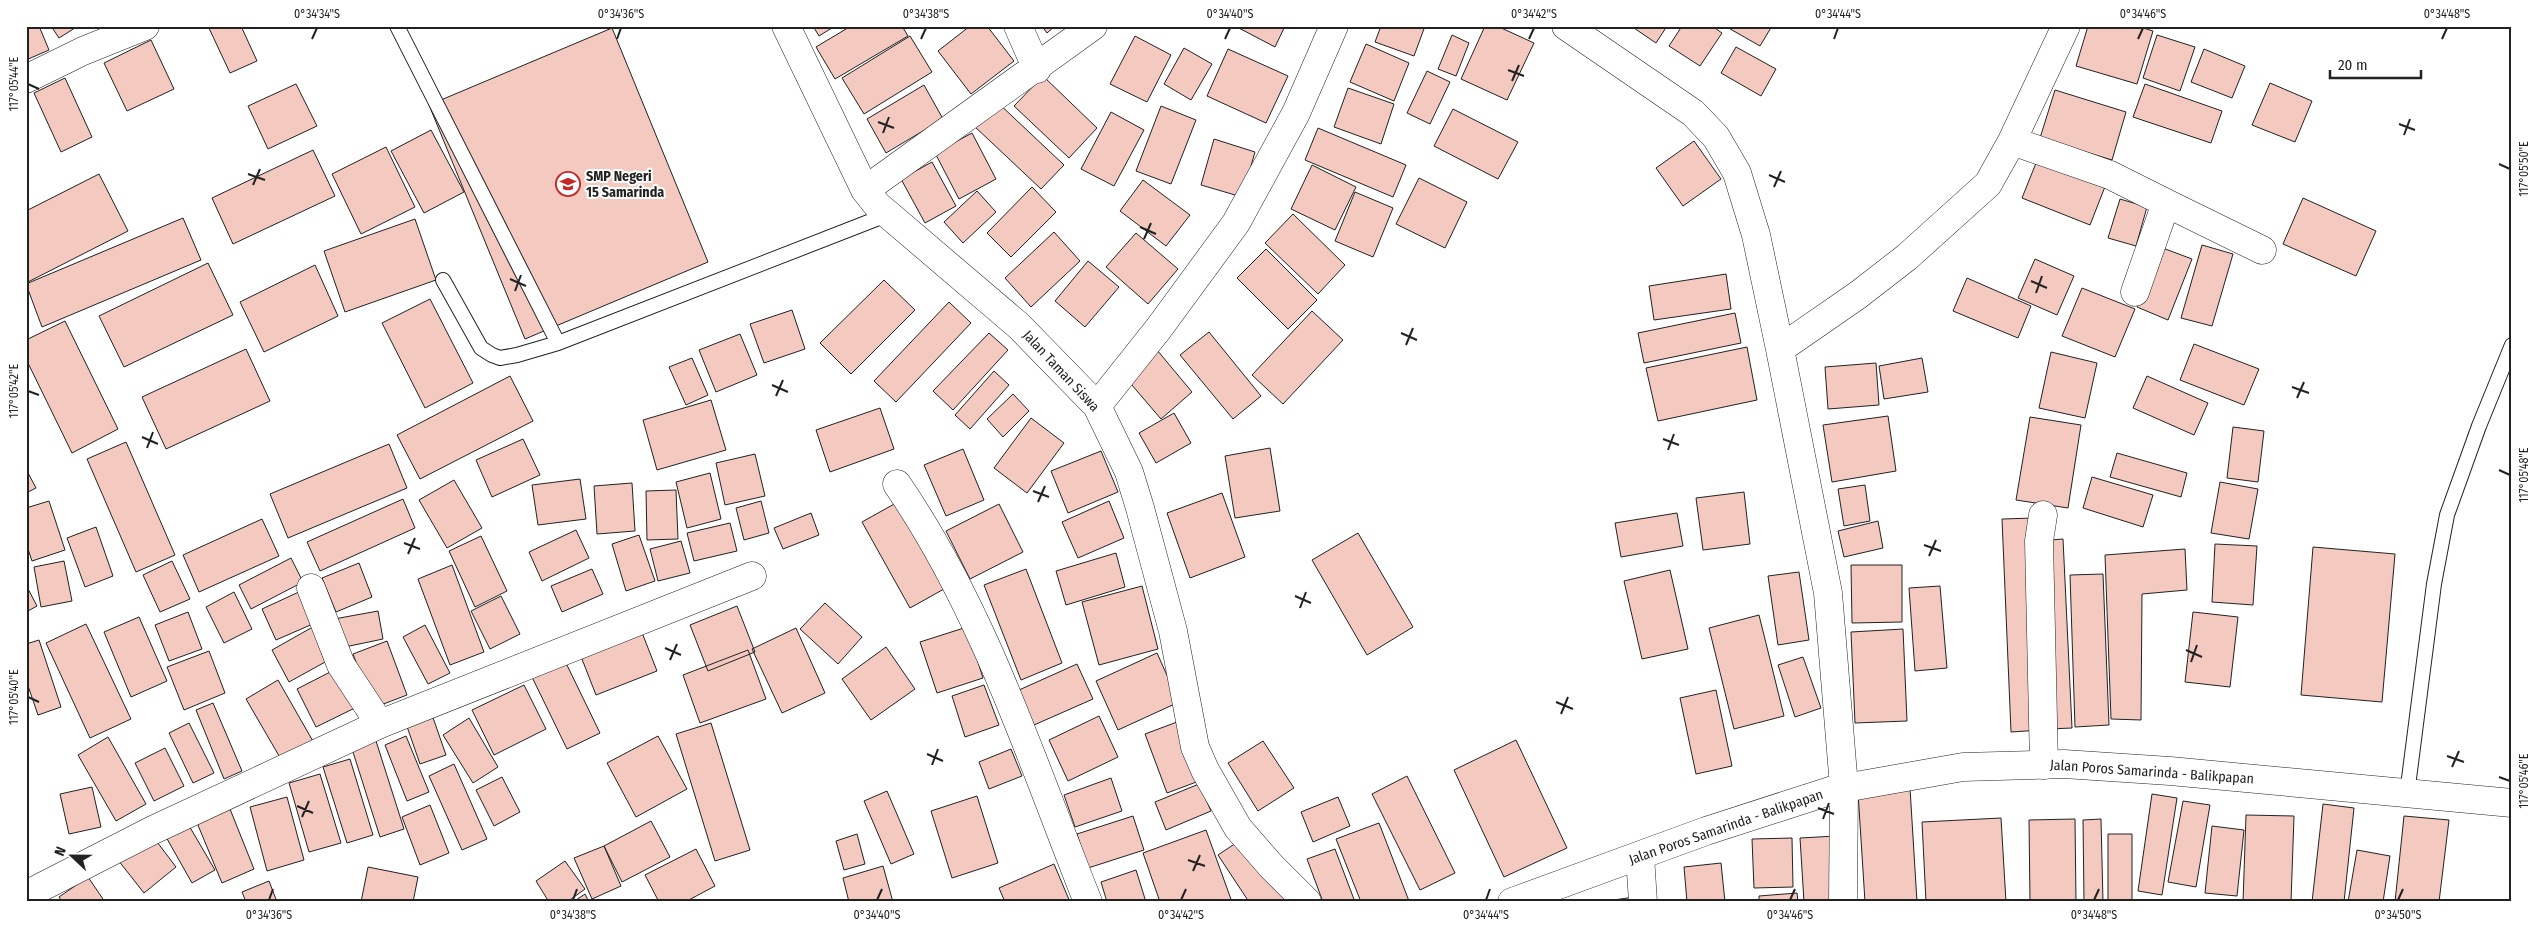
<svg xmlns="http://www.w3.org/2000/svg" width="2538" height="928" viewBox="0 0 2538 928" font-family="'Fira Sans Condensed',sans-serif">
<style>
.building{fill:#f3c9c0;stroke:#222}
.lines{fill:none;stroke-linecap:round;stroke-linejoin:round}
.lane-casing{stroke:#222;stroke-width:16}
.street-casing{stroke:#222;stroke-width:29}
.highway-casing{stroke:#222;stroke-width:29}
.lane{stroke:#fff;stroke-width:14}
.street{stroke:#fff;stroke-width:28}
.highway{stroke:#fff;stroke-width:28}
.ticks{fill:none;stroke:#222;stroke-width:2}
.labels{text-anchor:middle;dominant-baseline:central;stroke-width:4;stroke-linejoin:round;paint-order:stroke}
.poi-label{font-size:14px;font-weight:bold;fill:#222;stroke:#fff;text-anchor:start}
.street-label{font-size:14px;fill:#222;stroke:#fff}
.neatline{fill:none;stroke:#222;stroke-width:2}
.ticks-label{font-size:12px;text-anchor:middle;fill:#222}
</style>
<rect width="100%" height="100%" fill="#fff"/>
<path class="building" d="M 26,26 L 39,26 L 49,50 L 26,60 Z
M 51,26 L 78,26 L 59,38 Z
M 208,26 L 241,26 L 257,61 L 230,73 Z
M 813,26 L 835,26 L 819,36 Z
M 851,26 L 902,26 L 908,36 L 835,79 L 816,47 Z
M 970,26 L 987,26 L 1014,61 L 971,94 L 938,51 Z
M 1042,26 L 1055,26 L 1047,33 Z
M 1235,26 L 1285,26 L 1275,47 Z
M 1381,26 L 1425,26 L 1414,56 L 1375,42 Z
M 1485,26 L 1497,26 L 1534,43 L 1507,100 L 1461,79 Z
M 1631,26 L 1667,26 L 1656,43 Z
M 1682,26 L 1712,26 L 1722,33 L 1700,66 L 1669,46 Z
M 1725,26 L 1772,26 L 1760,46 Z
M 2088,26 L 2137,26 L 2153,31 L 2137,84 L 2076,66 Z
M 612,28 L 708,262 L 525,339 L 429,105 Z
M 1452,35 L 1469,43 L 1456,76 L 1438,69 Z
M 2157,35 L 2195,47 L 2180,91 L 2143,78 Z
M 910,36 L 932,72 L 864,114 L 842,78 Z
M 1135,36 L 1171,55 L 1147,102 L 1110,84 Z
M 151,40 L 174,89 L 127,111 L 104,63 Z
M 1366,44 L 1409,63 L 1394,101 L 1350,82 Z
M 1736,47 L 1776,69 L 1761,96 L 1721,73 Z
M 1184,48 L 1212,64 L 1191,100 L 1164,84 Z
M 1228,49 L 1288,76 L 1266,123 L 1207,96 Z
M 2204,49 L 2245,66 L 2232,98 L 2191,82 Z
M 1427,71 L 1450,82 L 1430,124 L 1407,113 Z
M 1043,76 L 1097,128 L 1069,158 L 1014,106 Z
M 65,78 L 92,137 L 61,152 L 34,93 Z
M 2270,83 L 2312,101 L 2295,142 L 2252,125 Z
M 296,84 L 317,126 L 268,149 L 248,106 Z
M 2145,84 L 2222,111 L 2211,143 L 2133,117 Z
M 924,85 L 943,119 L 886,153 L 867,119 Z
M 1348,88 L 1394,104 L 1381,144 L 1334,127 Z
M 2055,90 L 2126,112 L 2112,160 L 2040,138 Z
M 996,101 L 1064,165 L 1041,189 L 973,125 Z
M 1161,106 L 1196,120 L 1171,184 L 1136,171 Z
M 1453,109 L 1518,142 L 1498,179 L 1434,146 Z
M 1111,112 L 1144,130 L 1114,186 L 1081,169 Z
M 1318,128 L 1406,165 L 1393,197 L 1305,160 Z
M 431,130 L 464,192 L 424,213 L 391,151 Z
M 972,133 L 996,179 L 959,199 L 935,153 Z
M 1214,139 L 1255,152 L 1242,197 L 1201,185 Z
M 1694,141 L 1721,179 L 1683,206 L 1656,168 Z
M 386,147 L 415,207 L 361,234 L 332,174 Z
M 313,150 L 335,196 L 233,244 L 212,198 Z
M 2040,153 L 2108,179 L 2090,225 L 2022,198 Z
M 932,162 L 956,206 L 925,223 L 901,179 Z
M 1312,165 L 1356,187 L 1335,230 L 1291,209 Z
M 99,174 L 128,231 L 26,283 L 26,211 Z
M 1419,178 L 1467,202 L 1445,248 L 1396,224 Z
M 1143,180 L 1190,215 L 1166,246 L 1120,211 Z
M 1032,187 L 1056,212 L 1011,257 L 987,233 Z
M 977,191 L 996,212 L 963,243 L 944,222 Z
M 1355,192 L 1393,208 L 1373,257 L 1335,241 Z
M 2303,198 L 2376,231 L 2356,276 L 2283,244 Z
M 2120,199 L 2147,207 L 2136,246 L 2108,238 Z
M 1293,214 L 1345,265 L 1318,294 L 1265,243 Z
M 183,218 L 201,260 L 42,327 L 26,284 Z
M 415,219 L 436,280 L 345,312 L 324,251 Z
M 1054,232 L 1080,261 L 1031,307 L 1005,278 Z
M 1136,233 L 1178,269 L 1148,304 L 1106,267 Z
M 2202,245 L 2233,254 L 2212,326 L 2181,318 Z
M 2160,247 L 2192,259 L 2168,320 L 2137,307 Z
M 1266,249 L 1317,300 L 1288,329 L 1237,278 Z
M 2035,259 L 2074,276 L 2057,315 L 2018,298 Z
M 1088,261 L 1119,287 L 1085,327 L 1055,301 Z
M 208,263 L 233,315 L 124,367 L 99,316 Z
M 315,265 L 338,316 L 264,352 L 240,302 Z
M 1726,274 L 1731,309 L 1654,320 L 1649,286 Z
M 1967,278 L 2031,306 L 2018,338 L 1953,311 Z
M 884,280 L 915,310 L 851,374 L 820,343 Z
M 2082,288 L 2135,309 L 2115,357 L 2062,336 Z
M 430,299 L 473,383 L 425,408 L 382,323 Z
M 949,302 L 971,323 L 896,402 L 874,381 Z
M 792,310 L 805,349 L 764,363 L 750,324 Z
M 1312,311 L 1343,340 L 1283,404 L 1252,375 Z
M 1735,313 L 1741,343 L 1644,363 L 1638,333 Z
M 65,321 L 118,429 L 72,453 L 26,359 L 26,340 Z
M 1209,332 L 1261,396 L 1233,419 L 1180,355 Z
M 989,333 L 1008,350 L 953,410 L 933,391 Z
M 740,334 L 757,375 L 716,392 L 699,350 Z
M 2194,344 L 2259,369 L 2244,405 L 2180,380 Z
M 1747,347 L 1757,400 L 1658,421 L 1646,368 Z
M 246,349 L 270,401 L 166,449 L 142,397 Z
M 1157,350 L 1192,392 L 1161,419 L 1125,377 Z
M 2051,352 L 2097,363 L 2085,418 L 2039,408 Z
M 692,358 L 708,395 L 686,405 L 669,367 Z
M 1922,358 L 1928,392 L 1884,399 L 1879,366 Z
M 1876,363 L 1879,405 L 1828,409 L 1825,367 Z
M 994,371 L 1009,385 L 970,429 L 955,415 Z
M 510,376 L 533,421 L 420,479 L 397,435 Z
M 2147,376 L 2208,403 L 2194,435 L 2133,408 Z
M 1013,394 L 1029,411 L 1003,437 L 987,419 Z
M 711,400 L 726,450 L 657,470 L 643,420 Z
M 880,408 L 894,449 L 830,472 L 816,430 Z
M 1174,413 L 1191,443 L 1156,463 L 1139,433 Z
M 1888,416 L 1896,471 L 1832,482 L 1823,425 Z
M 2030,417 L 2081,425 L 2068,508 L 2016,500 Z
M 1031,418 L 1064,443 L 1027,493 L 994,468 Z
M 2233,427 L 2264,431 L 2258,482 L 2227,478 Z
M 523,439 L 540,475 L 492,497 L 476,460 Z
M 126,442 L 175,555 L 136,572 L 87,459 Z
M 389,444 L 407,488 L 288,538 L 270,494 Z
M 1270,448 L 1280,511 L 1235,518 L 1225,456 Z
M 963,449 L 984,500 L 946,516 L 924,465 Z
M 1101,451 L 1118,492 L 1068,513 L 1051,471 Z
M 2117,453 L 2187,473 L 2181,497 L 2110,477 Z
M 755,454 L 765,496 L 725,505 L 716,463 Z
M 26,469 L 36,488 L 26,493 Z
M 710,473 L 721,519 L 687,528 L 676,482 Z
M 2092,477 L 2153,495 L 2143,527 L 2083,508 Z
M 580,479 L 586,519 L 538,525 L 532,485 Z
M 454,480 L 482,528 L 447,548 L 419,500 Z
M 2220,482 L 2258,489 L 2249,539 L 2211,533 Z
M 632,483 L 635,531 L 597,534 L 594,486 Z
M 1865,485 L 1870,521 L 1844,526 L 1838,489 Z
M 676,490 L 678,539 L 647,540 L 646,491 Z
M 1744,492 L 1750,544 L 1703,550 L 1696,498 Z
M 1222,493 L 1245,557 L 1190,578 L 1167,513 Z
M 403,499 L 415,528 L 320,571 L 307,542 Z
M 49,501 L 65,550 L 32,561 L 26,543 L 26,508 Z
M 761,501 L 769,533 L 744,540 L 736,508 Z
M 1109,501 L 1124,538 L 1078,558 L 1062,522 Z
M 896,503 L 944,589 L 910,608 L 862,522 Z
M 999,504 L 1023,552 L 970,579 L 946,531 Z
M 811,513 L 819,535 L 783,549 L 774,528 Z
M 1677,513 L 1683,546 L 1621,557 L 1615,523 Z
M 2034,518 L 2042,730 L 2011,732 L 2002,519 Z
M 262,519 L 279,556 L 199,592 L 183,555 Z
M 1878,521 L 1883,548 L 1844,557 L 1838,531 Z
M 730,523 L 737,551 L 694,561 L 687,533 Z
M 96,527 L 113,576 L 85,587 L 67,538 Z
M 576,530 L 589,558 L 542,581 L 529,552 Z
M 1358,533 L 1413,627 L 1367,655 L 1312,560 Z
M 639,535 L 655,581 L 626,591 L 612,544 Z
M 481,536 L 507,591 L 475,607 L 449,551 Z
M 2063,539 L 2072,728 L 2048,729 L 2039,541 Z
M 681,541 L 690,573 L 658,581 L 650,549 Z
M 2215,544 L 2257,546 L 2253,605 L 2212,602 Z
M 2313,547 L 2395,554 L 2382,702 L 2301,695 Z
M 2185,549 L 2187,590 L 2142,594 L 2141,720 L 2111,719 L 2105,555 Z
M 1116,553 L 1125,587 L 1066,605 L 1056,571 Z
M 291,558 L 303,582 L 251,609 L 239,585 Z
M 64,561 L 72,601 L 41,607 L 34,567 Z
M 172,561 L 190,599 L 160,612 L 143,575 Z
M 359,563 L 372,597 L 336,612 L 322,578 Z
M 452,565 L 484,652 L 450,665 L 418,579 Z
M 1851,565 L 1902,565 L 1902,622 L 1852,623 Z
M 592,569 L 603,594 L 562,612 L 551,586 Z
M 1026,569 L 1062,663 L 1021,680 L 984,585 Z
M 1670,570 L 1688,649 L 1642,659 L 1624,581 Z
M 1799,572 L 1809,640 L 1778,645 L 1768,576 Z
M 2103,574 L 2109,725 L 2075,727 L 2070,575 Z
M 26,585 L 37,606 L 26,612 Z
M 1142,586 L 1158,649 L 1099,665 L 1082,602 Z
M 1940,586 L 1947,668 L 1915,671 L 1909,588 Z
M 301,591 L 315,623 L 276,640 L 262,609 Z
M 234,592 L 252,629 L 224,643 L 206,607 Z
M 501,596 L 520,634 L 490,649 L 471,611 Z
M 825,603 L 862,637 L 838,664 L 800,629 Z
M 737,606 L 755,652 L 708,671 L 690,625 Z
M 378,611 L 383,639 L 340,648 L 334,619 Z
M 188,612 L 202,649 L 169,661 L 155,625 Z
M 2193,612 L 2238,617 L 2230,687 L 2185,682 Z
M 1759,615 L 1784,716 L 1734,729 L 1709,628 Z
M 139,617 L 167,681 L 131,697 L 104,632 Z
M 86,624 L 131,719 L 90,738 L 46,643 Z
M 318,624 L 336,656 L 289,682 L 272,650 Z
M 425,625 L 450,673 L 428,684 L 403,637 Z
M 967,627 L 983,678 L 937,693 L 920,642 Z
M 796,628 L 825,693 L 782,713 L 752,649 Z
M 1903,629 L 1907,721 L 1855,723 L 1851,632 Z
M 641,630 L 657,671 L 596,695 L 580,654 Z
M 39,640 L 61,707 L 38,715 L 26,680 L 26,644 Z
M 387,641 L 407,695 L 373,708 L 353,654 Z
M 886,647 L 915,689 L 871,720 L 842,679 Z
M 748,650 L 766,699 L 700,723 L 683,675 Z
M 209,651 L 225,693 L 184,710 L 167,667 Z
M 1157,653 L 1179,702 L 1118,730 L 1096,681 Z
M 1803,657 L 1821,708 L 1795,717 L 1778,665 Z
M 565,661 L 600,733 L 567,749 L 532,677 Z
M 1077,664 L 1093,699 L 1034,725 L 1019,690 Z
M 340,667 L 359,706 L 316,727 L 297,689 Z
M 278,680 L 314,743 L 282,761 L 246,699 Z
M 524,685 L 546,729 L 494,755 L 472,710 Z
M 984,685 L 999,725 L 965,737 L 952,696 Z
M 1716,690 L 1732,766 L 1696,774 L 1680,698 Z
M 213,703 L 242,771 L 224,779 L 196,710 Z
M 430,709 L 446,755 L 420,764 L 404,718 Z
M 1099,716 L 1118,757 L 1068,781 L 1049,740 Z
M 469,718 L 498,767 L 473,783 L 443,735 Z
M 1177,722 L 1199,781 L 1167,793 L 1145,734 Z
M 189,723 L 214,773 L 193,783 L 169,733 Z
M 711,723 L 750,850 L 715,861 L 676,734 Z
M 406,736 L 429,792 L 407,801 L 385,745 Z
M 658,736 L 687,789 L 636,817 L 607,763 Z
M 108,737 L 146,804 L 116,821 L 78,755 Z
M 1516,740 L 1567,848 L 1504,877 L 1454,770 Z
M 376,741 L 404,829 L 380,837 L 352,749 Z
M 1263,741 L 1294,788 L 1258,811 L 1228,763 Z
M 165,748 L 184,786 L 154,801 L 135,763 Z
M 1011,749 L 1022,776 L 989,789 L 979,762 Z
M 350,759 L 373,835 L 347,843 L 323,767 Z
M 454,764 L 487,839 L 462,850 L 429,776 Z
M 320,774 L 341,843 L 309,852 L 289,783 Z
M 1407,776 L 1455,873 L 1420,890 L 1372,794 Z
M 502,777 L 520,812 L 494,826 L 476,790 Z
M 1111,778 L 1122,811 L 1075,827 L 1064,795 Z
M 1199,784 L 1211,811 L 1166,830 L 1155,802 Z
M 92,787 L 101,827 L 69,834 L 60,794 Z
M 1910,788 L 1917,902 L 1865,902 L 1858,792 Z
M 887,791 L 914,854 L 891,864 L 864,801 Z
M 2152,794 L 2177,798 L 2162,895 L 2138,891 Z
M 977,796 L 998,863 L 952,878 L 931,811 Z
M 287,797 L 304,860 L 267,871 L 250,807 Z
M 1338,797 L 1350,826 L 1313,842 L 1301,812 Z
M 2183,801 L 2210,805 L 2196,887 L 2168,882 Z
M 228,804 L 254,869 L 222,883 L 195,818 Z
M 2323,804 L 2354,808 L 2344,902 L 2312,902 Z
M 430,805 L 449,853 L 420,865 L 402,817 Z
M 2246,815 L 2294,816 L 2291,902 L 2243,902 Z
M 1133,816 L 1144,850 L 1088,868 L 1077,834 Z
M 2404,816 L 2449,820 L 2439,902 L 2395,902 Z
M 2001,818 L 2006,902 L 1926,902 L 1922,822 Z
M 2075,819 L 2076,902 L 2030,902 L 2029,820 Z
M 2101,819 L 2103,902 L 2084,902 L 2083,820 Z
M 651,821 L 670,857 L 622,882 L 604,846 Z
M 1379,823 L 1409,901 L 1408,902 L 1361,902 L 1336,839 Z
M 188,824 L 215,870 L 192,883 L 166,837 Z
M 2212,826 L 2244,830 L 2237,896 L 2205,893 Z
M 1206,830 L 1232,902 L 1160,902 L 1143,853 Z
M 151,834 L 176,867 L 144,893 L 118,860 Z
M 857,834 L 865,864 L 844,870 L 836,841 Z
M 2108,834 L 2132,834 L 2132,902 L 2108,902 Z
M 1836,836 L 1840,902 L 1804,902 L 1800,838 Z
M 1245,837 L 1289,902 L 1249,902 L 1218,855 Z
M 1792,838 L 1793,887 L 1754,888 L 1752,839 Z
M 604,846 L 621,886 L 592,899 L 574,858 Z
M 696,849 L 715,886 L 685,902 L 659,902 L 645,875 Z
M 1335,849 L 1355,902 L 1323,902 L 1307,859 Z
M 2357,850 L 2390,856 L 2383,902 L 2348,902 Z
M 565,861 L 585,889 L 567,902 L 549,902 L 536,881 Z
M 1721,863 L 1725,902 L 1687,902 L 1684,867 Z
M 1054,864 L 1070,902 L 1005,902 L 999,888 Z
M 883,866 L 893,902 L 849,902 L 843,878 Z
M 368,867 L 418,877 L 413,902 L 361,902 Z
M 1136,870 L 1146,902 L 1107,902 L 1101,882 Z
M 88,877 L 105,902 L 62,902 L 59,897 Z
M 269,881 L 277,902 L 246,902 L 242,892 Z
M 1797,893 L 1798,902 L 1759,902 L 1759,896 Z
M 585,894 L 589,902 L 573,902 Z
M 1634,897 L 1635,902 L 1607,902 L 1607,901 Z"/>
<g class="lines">
<defs>
<path id="lane" d="M 397,26 L 558,343
M 443,280 L 481,348 L 492,355 L 500,358 L 517,355 L 558,343 L 889,214
M 2407,794 L 2434,584 L 2447,515 L 2479,426 L 2512,345"/>
<path id="street" d="M 786,26 L 865,190 L 877,205 L 1019,326 L 1097,406 L 1129,472 L 1140,508 L 1173,631 L 1195,747 L 1205,770 L 1238,828 L 1272,867 L 1307,902
M 1018,26 L 1037,69
M 1566,26 L 1693,113 L 1716,137 L 1737,173 L 1756,235 L 1780,349 L 1828,593 L 1844,787 L 1843,902
M 26,79 L 83,51 L 145,26
M 2012,141 L 2110,175 L 2166,203 L 2135,292
M 865,190 L 1093,26
M 2166,203 L 2262,250
M 1780,349 L 1858,295 L 1907,257 L 1988,184 L 2012,141 L 2066,26
M 1097,406 L 1159,328 L 1236,223 L 1296,113 L 1334,26
M 897,484 C 984,611 1031,759 1088,902
M 2043,515 L 2039,541 L 2044,765
M 311,588 L 341,665 L 380,724
M 1640,856 L 1643,902
M 26,895 L 153,830 L 380,724 L 752,576"/>
<path id="highway" d="M 1512,902 L 1706,831 L 1833,790 L 1963,767 L 2064,764 L 2170,771 L 2512,803"/>
</defs>
<use href="#lane" class="lane-casing"/>
<use href="#street" class="street-casing"/>
<use href="#highway" class="highway-casing"/>
<use href="#lane" class="lane"/>
<use href="#street" class="street"/>
<use href="#highway" class="highway"/>
</g>
<path class="ticks" d="M 312,39 L 317,28M 617,39 L 621,28M 921,39 L 926,28M 1225,39 L 1230,28M 1529,39 L 1534,28M 1834,39 L 1838,28M 2138,39 L 2143,28M 2442,39 L 2447,28M 1508,70 L 1524,76M 1512,81 L 1519,65M 28,84 L 39,89M 878,122 L 894,128M 2399,124 L 2415,130M 883,133 L 889,117M 2404,135 L 2410,119M 2499,164 L 2510,169M 248,174 L 265,180M 1769,175 L 1785,182M 253,185 L 260,169M 1774,187 L 1781,171M 1140,227 L 1156,234M 1144,239 L 1151,223M 510,279 L 526,286M 2031,281 L 2047,288M 515,291 L 521,275M 2036,293 L 2042,276M 1401,333 L 1417,340M 1406,345 L 1413,328M 772,385 L 788,392M 2292,387 L 2309,393M 28,391 L 39,395M 776,396 L 783,380M 2297,398 L 2304,382M 142,437 L 158,444M 1663,439 L 1679,445M 147,448 L 153,432M 1668,450 L 1674,434M 2499,470 L 2510,475M 1033,491 L 1049,497M 1038,502 L 1045,486M 404,543 L 420,549M 1924,545 L 1941,551M 408,554 L 415,538M 1929,556 L 1936,540M 1295,596 L 1311,603M 1300,608 L 1306,592M 665,648 L 681,655M 2186,650 L 2202,657M 670,660 L 677,644M 2191,662 L 2197,645M 28,697 L 39,702M 1556,702 L 1573,709M 1561,714 L 1568,697M 927,754 L 943,761M 2447,756 L 2464,762M 932,765 L 938,749M 2452,767 L 2459,751M 2499,777 L 2510,781M 297,806 L 313,813M 1818,808 L 1834,814M 302,817 L 309,801M 1823,819 L 1829,803M 1188,860 L 1205,866M 1193,871 L 1200,855M 269,900 L 273,889M 573,900 L 577,889M 877,900 L 882,889M 1181,900 L 1186,889M 1486,900 L 1490,889M 1790,900 L 1795,889M 2094,900 L 2099,889M 2398,900 L 2403,889"/>
<defs>
<symbol id="school-ring" viewBox="-11 -11 22 22"><circle r="9.5" fill="#fff" stroke="#c62828" stroke-width="1.5"/><path d="M0-5L7-2L0 1L-7-2ZM-4 1L0 2.5L4 1V4Q0 6-4 4Z" fill="#c62828"/></symbol>
</defs>
<g fill-rule="evenodd">
<use href="#school-ring" x="554" y="170" width="28" height="28"/>
</g>
<g class="labels">
<g class="poi-label">
<text x="586" y="176">SMP Negeri<tspan x="586" dy="16">15 Samarinda</tspan></text>
</g>
<g class="street-label">
<text transform="translate(1061 371) rotate(47)">Jalan Taman Siswa</text>
<text transform="translate(2152 772) rotate(4)">Jalan Poros Samarinda - Balikpapan</text>
<text transform="translate(1726 827) rotate(-19)">Jalan Poros Samarinda - Balikpapan</text>
</g>
</g>
<rect width="2538" height="928" fill="none" stroke="#ffffff" stroke-width="55"/>
<g transform="translate(72 856) rotate(292)" stroke="#ffffff" stroke-width="4" paint-order="stroke">
<path d="M0-4L9 19L0 12L-9 19Z" fill="#222222"/>
<text y="-8" font-size="14" font-weight="bold" text-anchor="middle" fill="#222222">N</text>
</g>
<path d="M2330 70v8h91v-8" fill="none" stroke="#222222" stroke-width="2.5"/>
<text x="2338" y="70" font-size="15" fill="#222222" stroke="#ffffff" stroke-width="4" paint-order="stroke">20 m</text>
<rect x="28" y="28" width="2482" height="872" class="neatline"/>
<g class="ticks-label">
<text x="317" y="18">0°34'34"S</text>
<text x="621" y="18">0°34'36"S</text>
<text x="926" y="18">0°34'38"S</text>
<text x="1230" y="18">0°34'40"S</text>
<text x="1534" y="18">0°34'42"S</text>
<text x="1838" y="18">0°34'44"S</text>
<text x="2143" y="18">0°34'46"S</text>
<text x="2447" y="18">0°34'48"S</text>
<text transform="translate(14 84) rotate(-90)" y="4">117°05'44"E</text>
<text transform="translate(2524 169) rotate(-90)" y="4">117°05'50"E</text>
<text transform="translate(14 391) rotate(-90)" y="4">117°05'42"E</text>
<text transform="translate(2524 475) rotate(-90)" y="4">117°05'48"E</text>
<text transform="translate(14 697) rotate(-90)" y="4">117°05'40"E</text>
<text transform="translate(2524 781) rotate(-90)" y="4">117°05'46"E</text>
<text x="269" y="919">0°34'36"S</text>
<text x="573" y="919">0°34'38"S</text>
<text x="877" y="919">0°34'40"S</text>
<text x="1181" y="919">0°34'42"S</text>
<text x="1486" y="919">0°34'44"S</text>
<text x="1790" y="919">0°34'46"S</text>
<text x="2094" y="919">0°34'48"S</text>
<text x="2398" y="919">0°34'50"S</text>
</g>
</svg>
